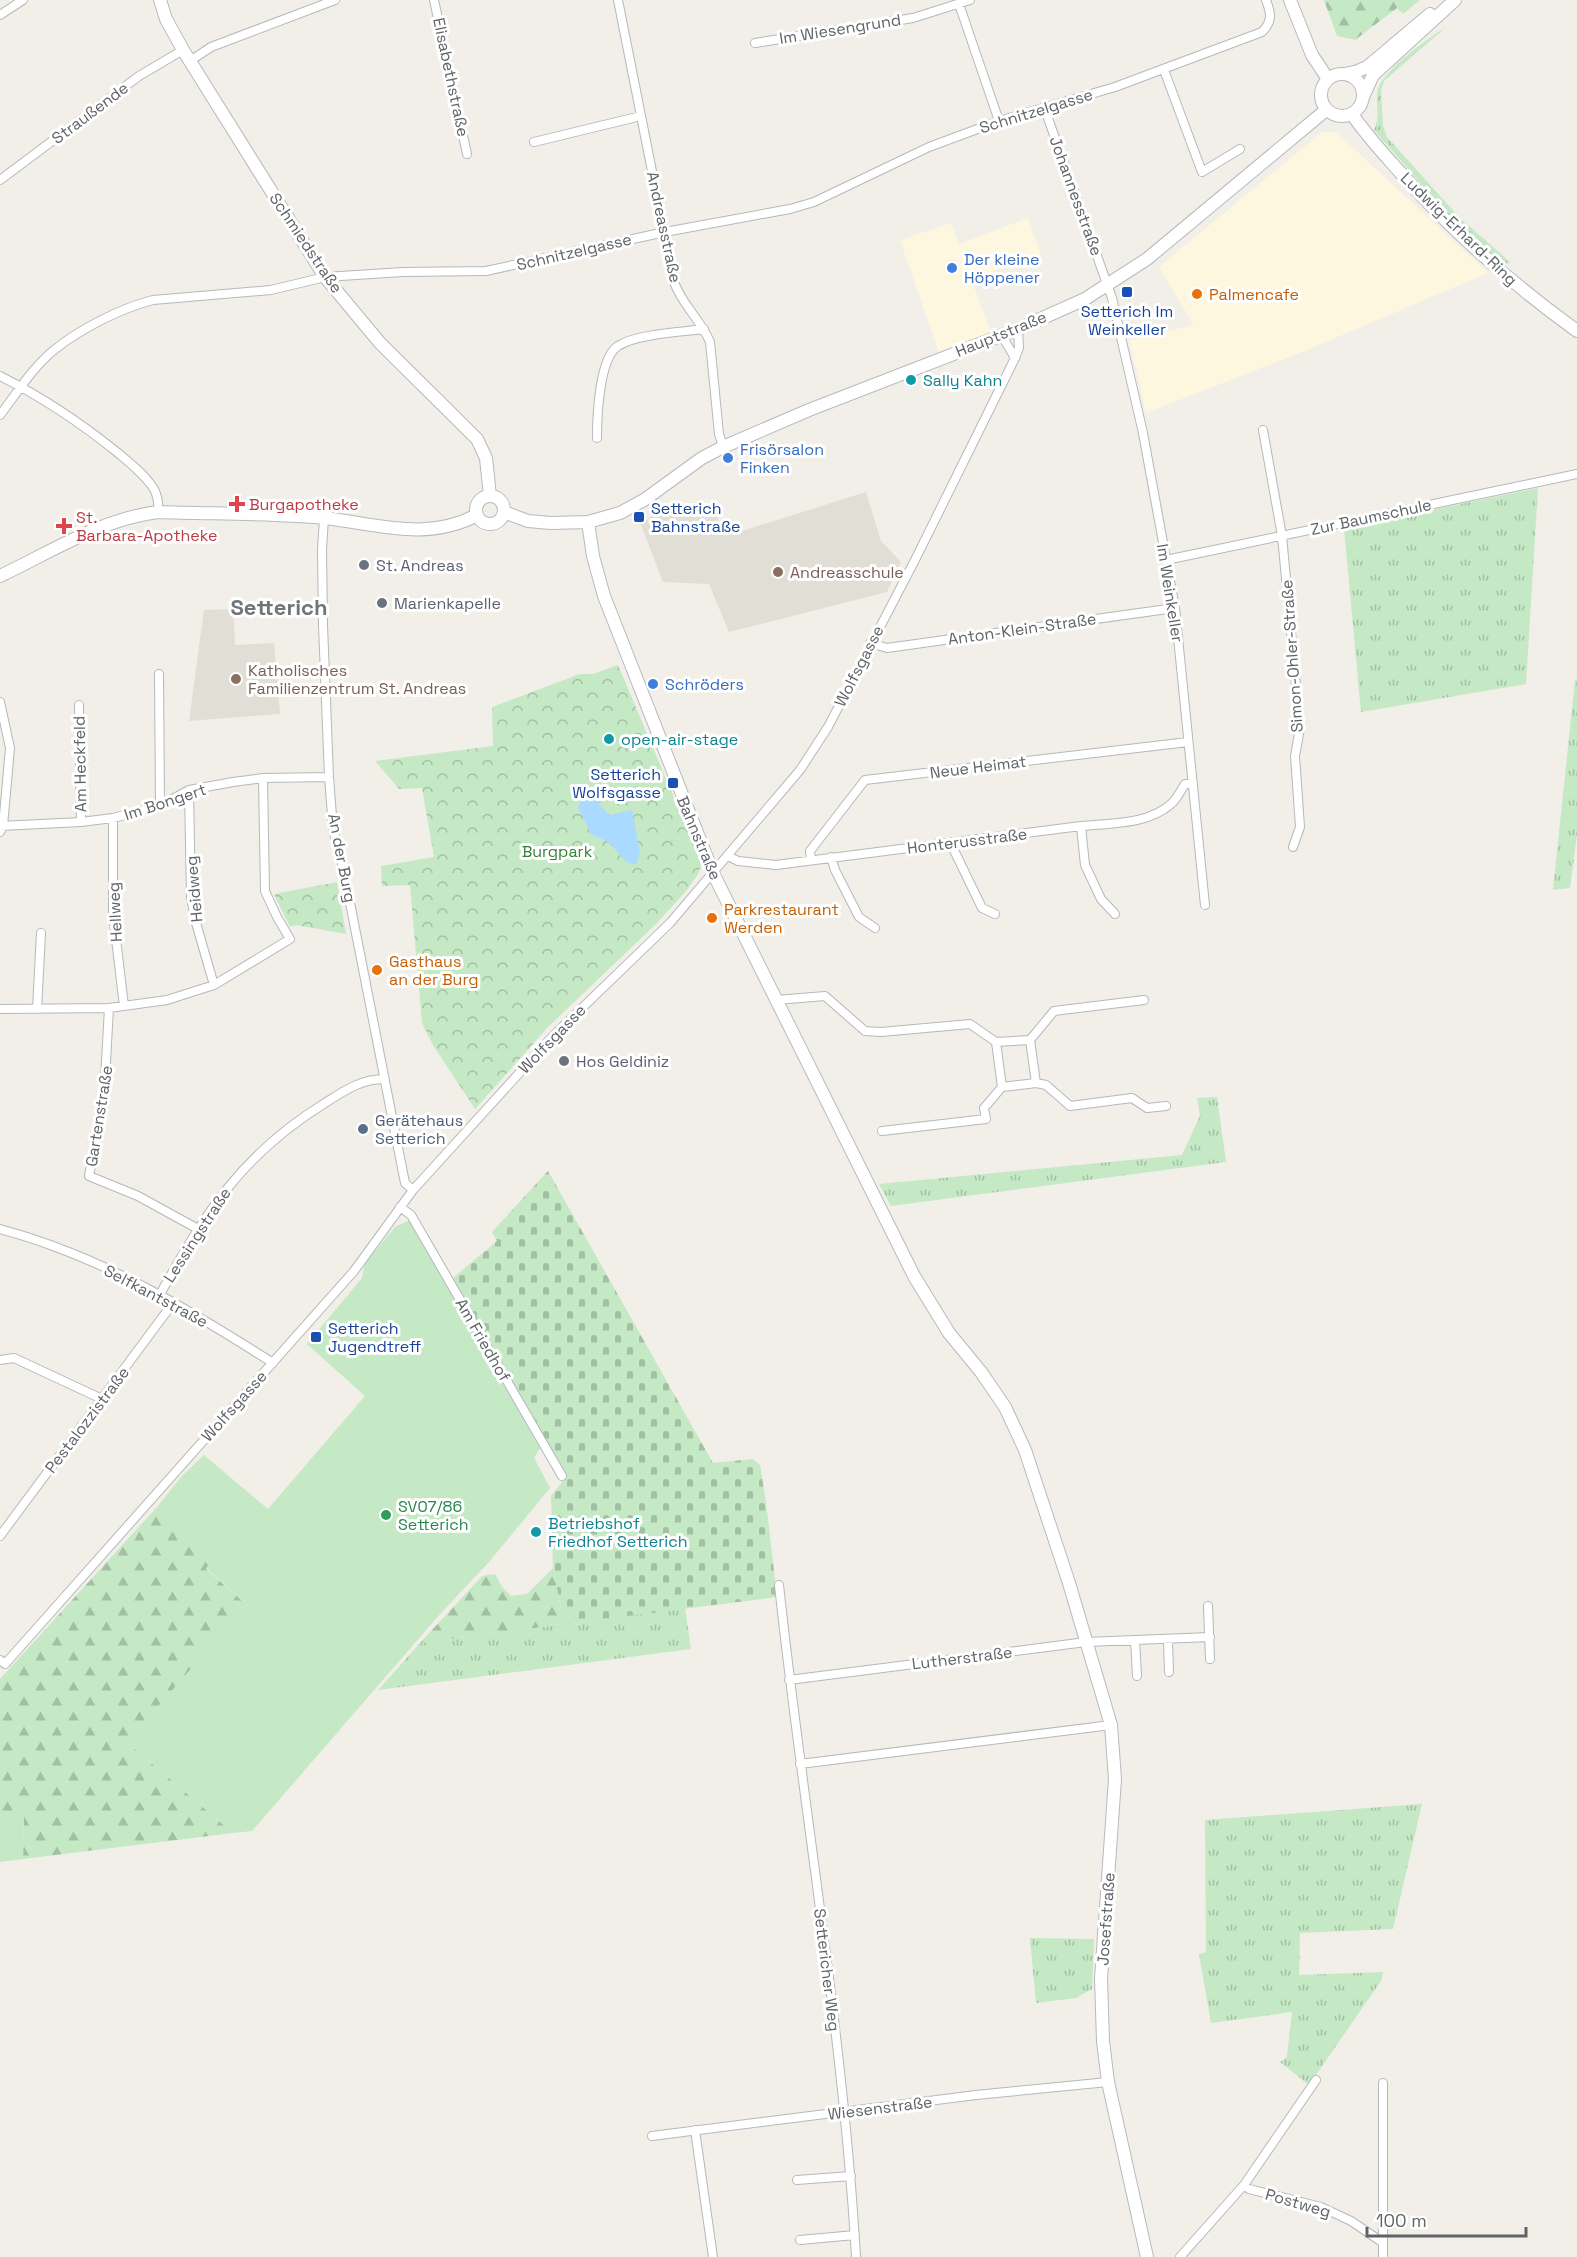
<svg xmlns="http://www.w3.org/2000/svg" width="1577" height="2257" viewBox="0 0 1577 2257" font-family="'Space Grotesk',sans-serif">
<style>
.commercial{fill:#fef7e0}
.education{fill:#e1ded6}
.grass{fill:url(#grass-tufts)}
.forest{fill:url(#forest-firs)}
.cemetery{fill:url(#cemetery-stones)}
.park{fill:url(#park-crowns)}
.pitch{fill:#c5e8c5}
.water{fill:#aadaff}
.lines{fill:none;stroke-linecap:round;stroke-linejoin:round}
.street-casing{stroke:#b5b8bc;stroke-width:10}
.secondary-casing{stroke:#b6babf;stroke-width:14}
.street{stroke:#fff;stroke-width:8}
.secondary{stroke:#fff;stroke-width:12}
.shop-dot{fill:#3f7fe0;stroke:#fff;stroke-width:2}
.transit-dot{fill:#1a4fb4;stroke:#fff;stroke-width:2}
.food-dot{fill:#e8710a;stroke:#fff;stroke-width:2}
.culture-dot{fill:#0f9aa8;stroke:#fff;stroke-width:2}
.health-dot{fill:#e0444e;stroke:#fff;stroke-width:2}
.worship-dot{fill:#6b7280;stroke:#fff;stroke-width:2}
.education-dot{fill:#8d6e63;stroke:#fff;stroke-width:2}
.service-dot{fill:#5c6f8a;stroke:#fff;stroke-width:2}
.leisure-dot{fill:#2e9e5b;stroke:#fff;stroke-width:2}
.labels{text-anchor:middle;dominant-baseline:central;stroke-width:6;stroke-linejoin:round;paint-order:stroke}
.street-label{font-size:16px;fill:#5f6368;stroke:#fff}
.shop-label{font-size:16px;fill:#366cbe;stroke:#fff;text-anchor:start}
.food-label{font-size:16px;fill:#c56008;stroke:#fff;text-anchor:start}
.transit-label{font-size:16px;fill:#164399;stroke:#fff;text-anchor:start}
.culture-label{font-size:16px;fill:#0d838f;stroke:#fff;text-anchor:start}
.health-label{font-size:16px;fill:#be3a42;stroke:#fff;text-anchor:start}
.worship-label{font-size:16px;fill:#5b616d;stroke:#fff;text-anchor:start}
.education-label{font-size:16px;fill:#785e54;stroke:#fff;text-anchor:start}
.park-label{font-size:16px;fill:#348238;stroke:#fff}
.service-label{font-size:16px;fill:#4e5e75;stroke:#fff;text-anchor:start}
.leisure-label{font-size:16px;fill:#27864d;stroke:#fff;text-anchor:start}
.district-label{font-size:22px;font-weight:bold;fill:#70757a;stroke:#fff}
</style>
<defs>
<pattern id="grass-tufts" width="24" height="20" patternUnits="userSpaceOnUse" patternTransform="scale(1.5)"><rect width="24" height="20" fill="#c5e8c5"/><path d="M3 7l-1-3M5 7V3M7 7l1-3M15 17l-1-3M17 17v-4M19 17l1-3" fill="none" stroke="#a3c0a4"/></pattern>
<pattern id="forest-firs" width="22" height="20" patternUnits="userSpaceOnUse" patternTransform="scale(1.5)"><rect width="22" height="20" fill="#c5e8c5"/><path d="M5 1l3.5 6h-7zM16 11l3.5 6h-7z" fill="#a3c0a4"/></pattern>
<pattern id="cemetery-stones" width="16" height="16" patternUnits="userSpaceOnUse" patternTransform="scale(1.5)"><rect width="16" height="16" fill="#c5e8c5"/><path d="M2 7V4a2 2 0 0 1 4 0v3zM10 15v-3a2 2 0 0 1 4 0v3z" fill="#a3c0a4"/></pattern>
<pattern id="park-crowns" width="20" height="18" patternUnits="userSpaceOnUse" patternTransform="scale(1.5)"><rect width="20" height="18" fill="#c5e8c5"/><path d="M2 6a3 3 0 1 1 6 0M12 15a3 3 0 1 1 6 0" fill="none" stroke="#a3c0a4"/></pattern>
</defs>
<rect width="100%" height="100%" fill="#f1efe8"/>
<path class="commercial" d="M 1330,131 L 1337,133 L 1488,273 L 1307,350 L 1146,413 L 1129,340 L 1194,325 L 1159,267 L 1322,132 Z
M 1028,218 L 1041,254 L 971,279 L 991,332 L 939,353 L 900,240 L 951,223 L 959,244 Z"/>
<path class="education" d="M 866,492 L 881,541 L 901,562 L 887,592 L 729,632 L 709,584 L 663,582 L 641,525 L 659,510 L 714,510 L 723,531 L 742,531 Z
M 233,609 L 235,645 L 274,643 L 280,714 L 189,721 L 204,610 Z"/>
<path class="grass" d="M 1446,27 L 1384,81 L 1381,91 L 1383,126 L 1387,137 L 1459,217 L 1510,262 L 1508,264 L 1500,261 L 1438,203 L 1374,130 C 1381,117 1375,103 1378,89 C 1383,71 1429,37 1446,27 Z
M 1538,488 L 1526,684 L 1361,712 L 1344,528 Z
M 1577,679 L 1577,834 L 1570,888 L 1553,890 L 1575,680 Z
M 1217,1097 L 1226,1162 L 891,1206 L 879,1184 L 1182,1155 L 1200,1116 L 1197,1098 Z
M 685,1608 L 691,1649 L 378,1690 L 420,1643 Z
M 1422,1804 L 1393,1929 L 1300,1933 L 1299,1975 L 1383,1972 L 1381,1981 L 1309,2085 L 1280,2062 L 1287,2057 L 1292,2012 L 1211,2023 L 1199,1954 L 1206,1952 L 1205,1820 Z
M 1030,1938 L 1094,1939 L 1092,1989 L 1076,1998 L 1036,2003 Z"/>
<path class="forest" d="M 1324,0 L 1420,0 L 1403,14 L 1397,8 L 1355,40 L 1337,36 Z
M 158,1506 L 217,1556 L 206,1569 L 247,1605 L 127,1742 L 233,1833 L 23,1859 L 24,1817 L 0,1817 L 0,1679 Z
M 553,1568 L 564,1624 L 420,1643 L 482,1576 L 495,1574 L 502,1587 L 511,1596 L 527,1594 Z"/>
<path class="cemetery" d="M 548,1171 L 713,1463 L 753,1459 L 760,1465 L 766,1502 L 777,1597 L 564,1624 L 553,1568 L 551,1496 L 566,1477 L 453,1278 L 497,1241 L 492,1232 Z"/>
<path class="park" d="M 618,665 L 702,864 L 698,874 L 687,890 L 656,924 L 547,1028 L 475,1109 L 433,1045 L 422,1023 L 410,885 L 382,886 L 381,866 L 434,857 L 422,788 L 399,789 L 375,761 L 493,746 L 492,707 L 580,674 L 593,674 Z
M 337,882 L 346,934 L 296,925 L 290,927 L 274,894 Z"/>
<path class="pitch" d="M 410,1220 L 540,1448 L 534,1458 L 550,1488 L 489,1562 L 440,1614 L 252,1831 L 233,1833 L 127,1742 L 247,1605 L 206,1568 L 217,1556 L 158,1506 L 181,1477 L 204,1455 L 268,1509 L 365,1396 L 307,1344 L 362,1278 L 365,1263 L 395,1227 Z
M 0,1817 L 24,1817 L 23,1859 L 0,1862 Z"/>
<path class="water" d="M 589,792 L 601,802 L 599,804 L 609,815 L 632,810 L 640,853 L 637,863 L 632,864 L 625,861 L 610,843 L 591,834 L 578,808 L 583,794 Z"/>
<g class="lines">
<defs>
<path id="street" d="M 434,0 L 467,154
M 618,0 L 674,282 C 682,305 701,320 710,342 L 719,434 L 723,447
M 959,4 L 999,121
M 0,15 L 23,0
M 755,43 L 913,18 L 970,0
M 190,61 L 211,47 L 335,0
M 1164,70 L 1202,172 L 1240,149
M 1044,107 L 1112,298 L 1143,433 L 1175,608 L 1205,905
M 534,142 L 641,116
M 0,180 L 139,76 L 183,50
M 1002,336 L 1015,358
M 0,376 C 42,397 81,423 118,453 C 130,463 145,475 154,489 C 158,497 159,503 158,512
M 0,415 C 17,393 32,368 54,350 C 80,329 121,308 153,300 L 271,290 L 325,277 L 403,272 L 486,271 L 665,232 L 790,209 L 814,202 L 929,147 L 999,121 L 1115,87 L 1262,32 C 1273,21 1271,13 1266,0
M 1263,430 L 1282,536 L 1300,728 L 1295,756 L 1300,827 L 1293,847
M 597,438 C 597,417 599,358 618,346 C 636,334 682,332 704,329
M 324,518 L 322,550 L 323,625 L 329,777 L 333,829 L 343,867 L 405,1183 L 413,1190
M 1166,560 L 1577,474
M 870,643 L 887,648 L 1175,608
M 159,674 L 160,806
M 0,702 L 10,748 L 3,826 L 0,832
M 79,705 L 81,822
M 189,790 L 191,898 L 196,923 L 214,985
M 113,818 L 113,914 L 124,1006
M 0,826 L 81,822 L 113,818 L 160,806 L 189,790 L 233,782 L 263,778 L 329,777
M 1081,826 L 1085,865 L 1101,899 L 1115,914
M 951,844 L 982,908 L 995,914
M 728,856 L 738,861 L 776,865 L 1081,826 C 1111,823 1147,825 1171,804 C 1177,799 1181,790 1185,784 L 1193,784
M 831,857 L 835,870 L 859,917 L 875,928
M 811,860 L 810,851 L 865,780 L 1188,742
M 776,1000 L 825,996 L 865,1031 L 881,1032 L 970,1024 L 996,1042 L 1030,1040 L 1054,1011 L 1144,1000
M 109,1008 L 104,1097 L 89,1176 L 138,1196 L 198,1229
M 0,1009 L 109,1008 L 167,1000 L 214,985 L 290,939 L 277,917 L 265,891 L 263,778
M 37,1009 L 41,933
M 1030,1040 L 1036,1083
M 996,1042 L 1002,1087
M 882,1131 L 986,1119 L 984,1108 L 1002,1087 L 1036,1083 L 1046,1085 L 1070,1106 L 1132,1098 L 1147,1108 L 1166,1106
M 400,1207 L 411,1215 L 562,1476
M 0,1229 C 18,1234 35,1239 53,1246 C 130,1274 204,1319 273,1363
M 159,1296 C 206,1212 241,1155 325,1103 C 344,1091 361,1079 384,1079
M 0,1360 L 14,1358 L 102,1399
M 0,1536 L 173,1303
M 779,1585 C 803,1809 843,2032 856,2257
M 1208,1606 L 1210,1659
M 1135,1640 L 1137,1676
M 1168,1640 L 1169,1672
M 0,1660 L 5,1664 L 354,1271 L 413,1190 L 552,1037 L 670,923 L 800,770 L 828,727 L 916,558 L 1015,358 L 1019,348 L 1018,329
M 789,1680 L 1086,1642 L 1210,1637
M 800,1764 L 1111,1725
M 695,2130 L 713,2257
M 652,2136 L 976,2095 L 1108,2082
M 797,2180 L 851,2176
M 1244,2185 L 1249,2189 L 1321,2207 L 1351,2221 L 1382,2242
M 800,2240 L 855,2235
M 1180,2257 L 1244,2185 L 1316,2080
M 1383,2257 L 1383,2083"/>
<path id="secondary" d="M 160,0 L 166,19 L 183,50 L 325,277 L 380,343 L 477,439 L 486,458 L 490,496
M 1290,0 L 1312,55 L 1328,79
M1321 95a21 21 0 1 1 42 0a21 21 0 1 1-42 0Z
M 1345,74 L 1358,71 L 1367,67 L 1430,14
M 1363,97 L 1373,75 L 1455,0
M 1352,114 C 1366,135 1383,153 1399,171 C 1452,231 1512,284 1577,331
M476 510a14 14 0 1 1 28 0a14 14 0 1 1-28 0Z
M 504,512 L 528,521 L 551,523 L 588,522 L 620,513 L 644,500 L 702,458 L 723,447 L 809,410 L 1018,329 L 1085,299 L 1147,259 L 1326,110
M 588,522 L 593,556 L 604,596 L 713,873 L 914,1276 L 949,1333 L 981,1372 L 1005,1407 L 1025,1450 L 1069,1583 L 1111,1725 L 1115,1779 L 1101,1978 L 1103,2041 L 1108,2082 L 1147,2257
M 0,576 C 51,552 101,519 158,512 C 213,514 270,513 324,518 C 378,524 426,542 477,515"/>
</defs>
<use href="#street" class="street-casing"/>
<use href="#secondary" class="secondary-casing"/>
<use href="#street" class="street"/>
<use href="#secondary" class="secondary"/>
</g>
<g class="shop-dot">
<circle cx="952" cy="268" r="6"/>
<circle cx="728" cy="458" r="6"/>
<circle cx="653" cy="684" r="6"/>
</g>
<g class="transit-dot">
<rect x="1121" y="286" width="12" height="12" rx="3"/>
<rect x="633" y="511" width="12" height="12" rx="3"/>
<rect x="667" y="777" width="12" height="12" rx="3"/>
<rect x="310" y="1331" width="12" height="12" rx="3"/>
</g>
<g class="food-dot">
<circle cx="1197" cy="294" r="6"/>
<circle cx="712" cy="918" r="6"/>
<circle cx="377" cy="970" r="6"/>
</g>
<g class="culture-dot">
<circle cx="911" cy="380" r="6"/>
<circle cx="609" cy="739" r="6"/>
<circle cx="536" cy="1532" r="6"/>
</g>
<g class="health-dot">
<path d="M234 495h6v6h6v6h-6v6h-6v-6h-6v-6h6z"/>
<path d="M61 517h6v6h6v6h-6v6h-6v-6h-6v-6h6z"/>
</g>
<g class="worship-dot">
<circle cx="364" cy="565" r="6"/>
<circle cx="382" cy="603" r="6"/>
<circle cx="564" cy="1061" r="6"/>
</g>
<g class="education-dot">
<circle cx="778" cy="572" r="6"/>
<circle cx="236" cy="679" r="6"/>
</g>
<circle class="service-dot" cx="363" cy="1129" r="6"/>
<circle class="leisure-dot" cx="386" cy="1515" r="6"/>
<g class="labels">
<g class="street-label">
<text transform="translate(840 29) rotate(-9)">Im Wiesengrund</text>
<text transform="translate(451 77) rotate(78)">Elisabethstraße</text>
<text transform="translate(1036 111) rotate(-17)">Schnitzelgasse</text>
<text transform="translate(90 113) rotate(-37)">Straußende</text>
<text transform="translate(1076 196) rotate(70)">Johannesstraße</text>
<text transform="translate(664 227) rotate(78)">Andreasstraße</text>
<text transform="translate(1459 229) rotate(44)">Ludwig-Erhard-Ring</text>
<text transform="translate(306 243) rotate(56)">Schmiedstraße</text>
<text transform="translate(574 252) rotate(-13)">Schnitzelgasse</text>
<text transform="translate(1001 334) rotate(-22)">Hauptstraße</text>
<text transform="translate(1371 517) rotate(-12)">Zur Baumschule</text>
<text transform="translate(1170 593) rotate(81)">Im Weinkeller</text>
<text transform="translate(1022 629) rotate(-8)">Anton-Klein-Straße</text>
<text transform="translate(1292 656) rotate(-94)">Simon-Ohler-Straße</text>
<text transform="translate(859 666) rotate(-63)">Wolfsgasse</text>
<text transform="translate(80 764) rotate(-91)">Am Heckfeld</text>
<text transform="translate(978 767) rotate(-7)">Neue Heimat</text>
<text transform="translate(165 802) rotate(-18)">Im Bongert</text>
<text transform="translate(699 838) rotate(67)">Bahnstraße</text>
<text transform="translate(967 841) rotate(-7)">Honterusstraße</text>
<text transform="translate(342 858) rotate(79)">An der Burg</text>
<text transform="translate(194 889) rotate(-95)">Heidweg</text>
<text transform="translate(115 912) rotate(-93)">Hellweg</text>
<text transform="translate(552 1039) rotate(-46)">Wolfsgasse</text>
<text transform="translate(99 1116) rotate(-81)">Gartenstraße</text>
<text transform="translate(197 1235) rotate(-57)">Lessingstraße</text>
<text transform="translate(156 1296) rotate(28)">Selfkantstraße</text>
<text transform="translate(483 1340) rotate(60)">Am Friedhof</text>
<text transform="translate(234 1406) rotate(-48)">Wolfsgasse</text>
<text transform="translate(87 1420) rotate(-53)">Pestalozzistraße</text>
<text transform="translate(962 1658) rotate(-7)">Lutherstraße</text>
<text transform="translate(1106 1919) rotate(-86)">Josefstraße</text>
<text transform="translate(827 1970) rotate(83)">Settericher Weg</text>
<text transform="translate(880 2108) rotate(-7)">Wiesenstraße</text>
<text transform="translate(1298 2203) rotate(16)">Postweg</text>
</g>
<g class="shop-label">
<text x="964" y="259">Der kleine<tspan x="964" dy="18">Höppener</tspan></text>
<text x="740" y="449">Frisörsalon<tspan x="740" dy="18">Finken</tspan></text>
<text x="665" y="684">Schröders</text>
</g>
<g class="food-label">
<text x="1209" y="294">Palmencafe</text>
<text x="724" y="909">Parkrestaurant<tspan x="724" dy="18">Werden</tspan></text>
<text x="389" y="961">Gasthaus<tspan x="389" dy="18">an der Burg</tspan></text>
</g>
<g class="transit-label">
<text x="1127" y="311" text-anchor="middle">Setterich Im<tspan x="1127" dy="18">Weinkeller</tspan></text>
<text x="651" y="508">Setterich<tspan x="651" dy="18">Bahnstraße</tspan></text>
<text x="661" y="774" text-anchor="end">Setterich<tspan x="661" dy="18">Wolfsgasse</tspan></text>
<text x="328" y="1328">Setterich<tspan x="328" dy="18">Jugendtreff</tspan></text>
</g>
<g class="culture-label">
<text x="923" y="380">Sally Kahn</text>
<text x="621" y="739">open-air-stage</text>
<text x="548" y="1523">Betriebshof<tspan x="548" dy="18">Friedhof Setterich</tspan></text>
</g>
<g class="health-label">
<text x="249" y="504">Burgapotheke</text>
<text x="76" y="517">St.<tspan x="76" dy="18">Barbara-Apotheke</tspan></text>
</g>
<g class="worship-label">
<text x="376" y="565">St. Andreas</text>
<text x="394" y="603">Marienkapelle</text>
<text x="576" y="1061">Hos Geldiniz</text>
</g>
<g class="education-label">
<text x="790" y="572">Andreasschule</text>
<text x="248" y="670">Katholisches<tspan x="248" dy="18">Familienzentrum St. Andreas</tspan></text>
</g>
<g class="park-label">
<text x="557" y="851">Burgpark</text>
</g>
<g class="service-label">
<text x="375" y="1120">Gerätehaus<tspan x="375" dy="18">Setterich</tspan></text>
</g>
<g class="leisure-label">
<text x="398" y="1506">SV07/86<tspan x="398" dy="18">Setterich</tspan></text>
</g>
<g class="district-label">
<text x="279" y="607">Setterich</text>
</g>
</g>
<path d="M1367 2227v9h159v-9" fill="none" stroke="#5f6368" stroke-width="3"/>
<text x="1376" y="2227" font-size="18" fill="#5f6368" stroke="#ffffff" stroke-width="4.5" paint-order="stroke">100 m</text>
</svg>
